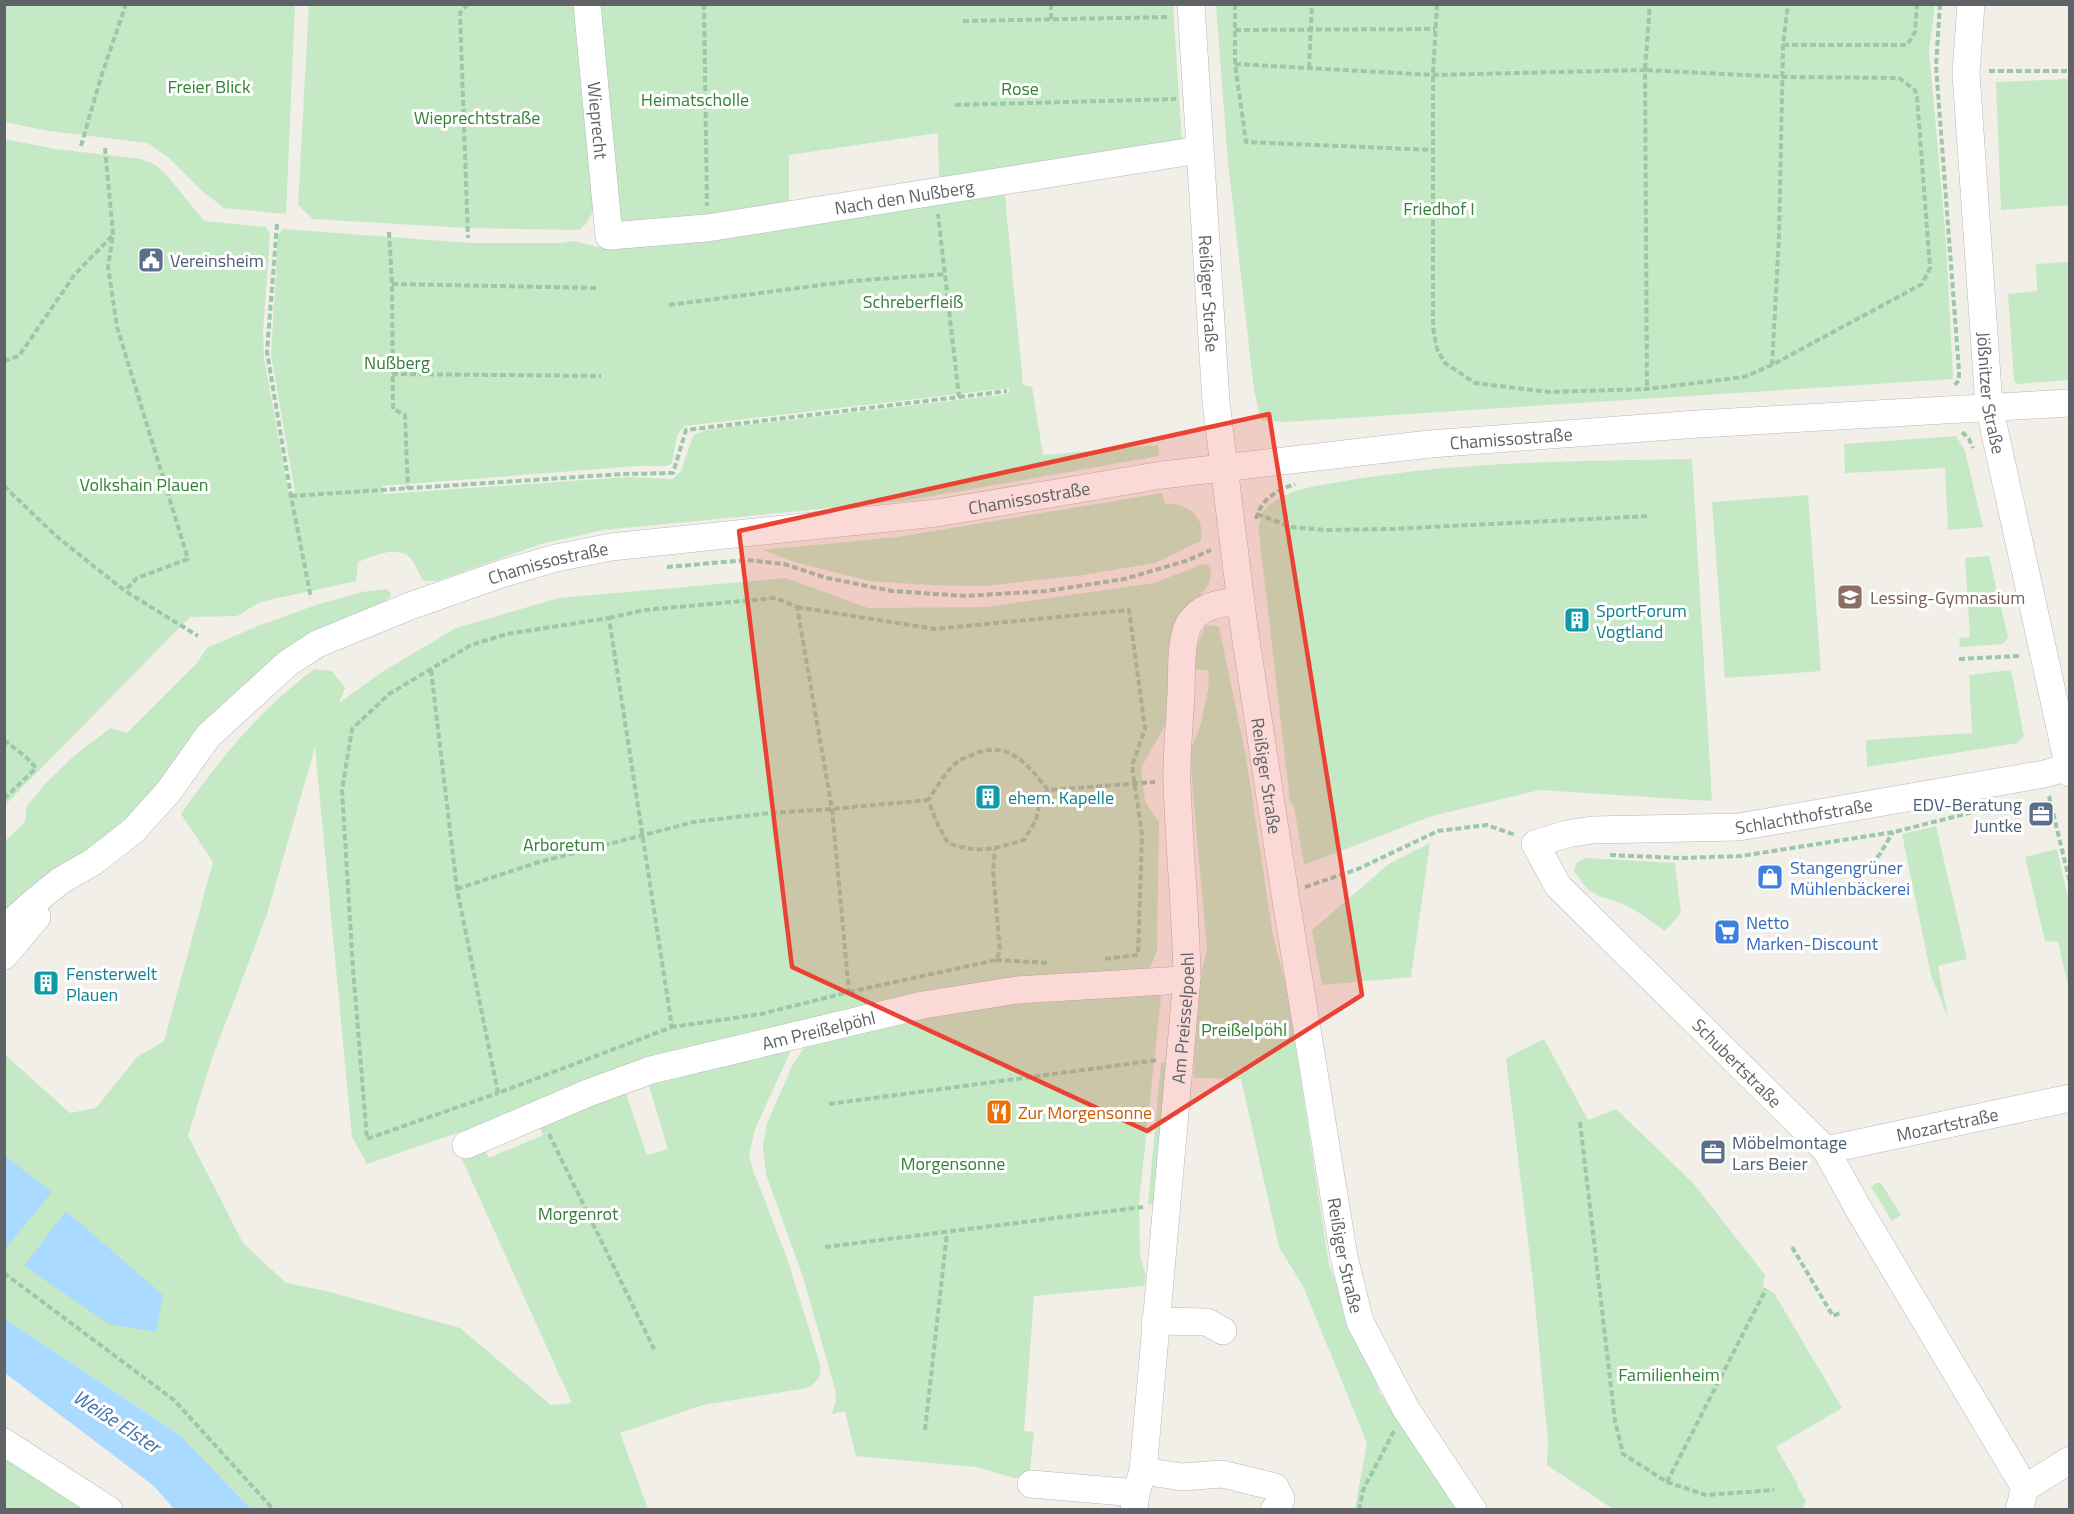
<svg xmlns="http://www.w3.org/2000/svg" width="2074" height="1514" viewBox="0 0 2074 1514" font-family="'Titillium Web',sans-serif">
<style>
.green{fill:#c5e8c5;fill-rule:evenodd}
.water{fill:#aadaff}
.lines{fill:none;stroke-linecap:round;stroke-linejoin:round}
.minor-casing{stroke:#b5b8bc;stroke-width:28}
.path{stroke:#9cc7a9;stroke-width:4;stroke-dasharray:6 3;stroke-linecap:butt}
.minor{stroke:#fff;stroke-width:27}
.marked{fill:#ea4335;fill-opacity:0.2;stroke:#ea4335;stroke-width:4.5;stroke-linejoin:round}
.labels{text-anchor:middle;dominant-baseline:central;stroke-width:6;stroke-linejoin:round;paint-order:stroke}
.park-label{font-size:18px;fill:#348238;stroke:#fff}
.street-label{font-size:18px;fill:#5f6368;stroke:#fff}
.service-label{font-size:18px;fill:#4e5e75;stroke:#fff;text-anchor:start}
.education-label{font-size:18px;fill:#785e54;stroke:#fff;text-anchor:start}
.culture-label{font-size:18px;fill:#0d838f;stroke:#fff;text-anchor:start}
.shop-label{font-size:18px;fill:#366cbe;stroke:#fff;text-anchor:start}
.food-label{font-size:18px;fill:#c56008;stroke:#fff;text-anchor:start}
.water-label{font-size:20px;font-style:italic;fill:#4174aa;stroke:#fff}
</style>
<rect width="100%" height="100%" fill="#f1efe8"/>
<path class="green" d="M 5,4 L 295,5 L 286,214 L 224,208 L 201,190 L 169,158 L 148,143 L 49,131 L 5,122 Z
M 309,5 L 582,5 L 596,206 L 586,224 L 579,230 L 467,228 L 313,219 L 298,205 Z
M 594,5 L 1173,5 L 1182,143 L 939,184 L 938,133 L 789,155 L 789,207 L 618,227 Z
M 1216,5 L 1935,5 L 1929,50 L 1946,241 L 1953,379 L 1285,422 L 1261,420 L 1254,390 L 1228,162 Z
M 2069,79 L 2069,205 L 2001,210 L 1996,82 Z
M 5,139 L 55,149 L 141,159 L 154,164 L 165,173 L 204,221 L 266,227 L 270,235 L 263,332 L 264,358 L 289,495 L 295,493 L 271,355 L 278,235 L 283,229 L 470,243 L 560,243 L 573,241 L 611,250 L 937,200 L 1004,186 L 1023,385 L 1032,387 L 1043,455 L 1158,445 L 1159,456 L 904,501 L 603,530 L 541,544 L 437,581 L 424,581 C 418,574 416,563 409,557 C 397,545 371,557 358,562 L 356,581 L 260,602 L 237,616 L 190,617 L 5,805 ZM 1010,388 L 1008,394 L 705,430 L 693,436 L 681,471 L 673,479 L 628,477 L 384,494 L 382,486 L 637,466 L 666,466 L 672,463 L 677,435 L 685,426 Z
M 2069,262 L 2069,380 L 2017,384 L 2014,380 L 2008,294 L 2037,291 L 2036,264 Z
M 1956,436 L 1965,451 L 1983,527 L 1948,530 L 1945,468 L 1845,473 L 1844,444 Z
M 1692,459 L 1712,801 L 1539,790 L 1432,816 L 1304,865 L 1294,806 L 1290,801 L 1258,525 L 1260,526 C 1259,516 1264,508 1272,503 C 1294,487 1324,485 1350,480 C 1463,461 1578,461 1692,459 Z
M 1162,493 L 1165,504 C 1189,503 1205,516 1201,541 L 1155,563 L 1083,575 L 985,586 L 928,585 L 869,581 L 794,562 L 763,550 L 897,537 Z
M 1808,495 L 1821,671 L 1725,678 L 1712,502 Z
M 1989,556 L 2008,638 L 2003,644 L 1960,647 L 1959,638 L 1970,637 L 1965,558 Z
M 1203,564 L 1209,566 C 1213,578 1210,585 1201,593 L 1171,725 L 1165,726 L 1141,768 L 1145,801 L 1159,822 L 1157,950 L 1150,968 L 946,995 L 480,1125 L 367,1164 L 352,1137 L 315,747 L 267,914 L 211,1061 L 188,1136 L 243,1243 L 286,1283 L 326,1291 L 460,1328 L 551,1405 L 572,1403 L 461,1157 L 483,1147 L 489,1158 L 543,1135 L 537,1121 L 623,1085 L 647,1155 L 668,1149 L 647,1079 L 792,1048 L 755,1129 L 749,1155 L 753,1170 L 787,1258 L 820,1364 C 821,1377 818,1382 807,1388 L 703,1405 L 620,1433 L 648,1509 L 251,1509 L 180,1435 L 5,1319 L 4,1054 L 70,1113 L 96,1108 L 137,1057 L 164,1041 L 213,862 L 181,814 C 219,761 261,707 315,669 L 332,671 L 345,688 L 339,703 L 382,672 L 456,628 L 559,598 L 786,578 L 868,608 L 986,607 L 1154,583 Z
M 386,589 L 391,592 L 390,597 L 379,605 L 333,624 L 289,645 L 211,717 L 177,762 L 130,815 L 83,854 L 29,888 L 5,910 L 5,841 L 25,822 L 27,806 L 47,782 L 75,755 L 111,728 L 127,733 L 197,663 L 207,648 L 258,626 L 316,605 L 362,592 Z
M 1214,625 L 1219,627 L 1246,757 L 1273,936 L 1287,989 L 1329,1265 L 1380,1393 L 1457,1509 L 1355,1509 L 1367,1443 L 1303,1286 L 1279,1247 L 1241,1079 L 1194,1078 L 1195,1002 L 1207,948 L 1194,806 L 1190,751 L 1200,727 L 1208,690 L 1209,671 L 1195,669 L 1195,651 L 1205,627 Z
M 2011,670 L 2024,736 L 2018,743 L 1867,767 L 1866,740 L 1972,733 L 1969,675 Z
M 1936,826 L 1967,959 L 1938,966 L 1948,1018 L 1931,975 L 1902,834 Z
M 1430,843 L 1411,977 L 1322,985 L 1312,930 L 1389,864 Z
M 2057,849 L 2069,902 L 2069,990 L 2058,942 L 2045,941 L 2025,857 Z
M 1586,858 L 1675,863 L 1681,913 L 1665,931 C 1653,923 1641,913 1629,907 C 1599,893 1594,902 1574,871 L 1577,862 Z
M 1162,988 L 1139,1203 L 1140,1255 L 1146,1277 L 1144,1286 L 1034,1296 L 1024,1431 L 1034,1432 L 1029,1477 L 1014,1478 L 976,1467 L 856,1456 L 845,1411 L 832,1414 L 836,1400 L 835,1389 L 803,1277 L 766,1174 L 763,1146 L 767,1123 L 793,1064 L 805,1046 L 927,1009 Z
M 1544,1039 L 1588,1120 L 1616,1109 L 1694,1184 L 1765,1275 L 1763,1287 L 1774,1293 L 1842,1408 L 1776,1447 L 1798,1485 L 1797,1486 L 1806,1501 L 1802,1509 L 1613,1509 L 1547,1465 L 1548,1443 L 1533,1282 L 1506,1058 Z
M 1171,1062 L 1157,1205 L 1148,1204 L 1161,1063 Z
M 1876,1183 L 1881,1183 L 1901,1215 L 1892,1221 L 1871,1187 Z
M 4,1457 L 90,1509 L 5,1509 Z"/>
<path class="water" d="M 5,1156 L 52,1192 L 5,1249 L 4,1249 Z
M 66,1211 L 163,1295 L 156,1332 L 109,1324 L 24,1266 Z
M 5,1319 L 180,1435 L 251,1509 L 174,1509 L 154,1486 L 5,1373 Z"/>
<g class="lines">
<defs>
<g id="minor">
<path id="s1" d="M 587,4 L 609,236 L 707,228 L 1199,150"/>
<path id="s2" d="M 1191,4 L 1216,402 L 1244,627 L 1285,894 L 1344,1257 L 1360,1322 L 1406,1409 L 1473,1510"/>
<path id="s3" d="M 1971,4 L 1966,73 L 1989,406 L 2070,773"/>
<path id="s4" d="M 4,929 L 34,902 L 60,881 L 93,862 L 133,831 L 169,791 L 208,736 L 288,663 L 317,644 L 410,606 L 504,573 L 556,558 L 611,547 L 937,513 L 1162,475 L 1430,444 L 1698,424 L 2070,403"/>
<path d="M 4,956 L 37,917"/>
<path id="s5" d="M 466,1145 L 588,1093 L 651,1070 L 923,1005 L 1017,990 L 1166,981 L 1187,978"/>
<path id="s6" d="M 1826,1150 L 2070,1098"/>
<path d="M 1155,1321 L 1207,1322 L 1223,1331"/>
<path d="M 4,1442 L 109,1510"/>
<path d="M 1143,1471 L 1182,1477 L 1222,1474 L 1275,1487 L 1281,1499 L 1278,1507 L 1274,1510"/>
<path d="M 1031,1484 L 1136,1493"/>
<path id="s7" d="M 2025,1488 L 1858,1208 L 1826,1150 L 1558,886 L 1535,844 L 1567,834 L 1592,830 L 1739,827 L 2044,774 L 2070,767"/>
<path id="s8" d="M 1134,1510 L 1136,1493 L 1143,1471 L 1187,978 C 1186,913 1179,848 1177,783 C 1176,753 1180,722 1181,692 C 1182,673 1180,641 1189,624 C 1200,605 1221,603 1241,600"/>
<path d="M 2019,1510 L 2025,1488 L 2070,1460"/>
</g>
</defs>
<use href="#minor" class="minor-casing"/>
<path class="path" d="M 468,4 L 460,13 L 468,238
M 704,4 L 707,206
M 1051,4 L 1051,19
M 1235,4 L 1235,64 L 1246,142 L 1433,150
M 1437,4 L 1433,75 L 1433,327 L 1437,349 L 1445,363 L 1475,383 L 1549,392 L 1647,389 L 1744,377 L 1772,365 L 1922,284 L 1930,268 L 1917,97 L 1915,90 L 1899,78 L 1783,77 L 1645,70 L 1650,4
M 1940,4 L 1936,66 L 1959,371 L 1959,380 L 1955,385
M 963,21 L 1170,17
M 1235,30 L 1435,29
M 1783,45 L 1907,45 L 1915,32 L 1917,4
M 1235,64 L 1433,75 L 1645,70 L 1647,389
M 1309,68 L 1312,4
M 1989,71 L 2070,71
M 955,105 L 1176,99
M 81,146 L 101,77 L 126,4
M 105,148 L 113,234 L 108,267 L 117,327 L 188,559 L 137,578 L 125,591
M 277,224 L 267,352 L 291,496 L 311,598
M 389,232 L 392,284 L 393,409 L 405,415 L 408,489
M 392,284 L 598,288
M 669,305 L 852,281 L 945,274
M 4,361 L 19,356 L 75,274 L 113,235
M 1772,365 L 1779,237 L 1783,45 L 1788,4
M 392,374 L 601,376
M 959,397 L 1007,391
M 1962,432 L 1969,439 L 1973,448
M 4,486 L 56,536 L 125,591 L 198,636
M 291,496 L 623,474 L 673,473 L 686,430 L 959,397 L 938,214
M 1257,514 L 1291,527 L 1325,530 L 1391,529 L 1650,516
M 1256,519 C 1261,499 1277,490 1295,484
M 667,567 L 747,560 L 784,564 L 827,578 L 892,591 L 966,596 L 1047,591 L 1124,579 L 1186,561 L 1211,550
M 797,607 L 935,629 L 1129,610 L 1145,729 L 1132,765 L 1142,835 L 1138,955 L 1102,959
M 609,618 L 644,610 L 776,598 L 797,607 L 832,809 L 849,992 L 761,1014 L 672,1027
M 1959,659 L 2019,656
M 431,670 L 457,889 L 498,1093 L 672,1027 L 609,618 L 507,634 L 471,645 L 389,694 L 352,729 L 342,790 L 353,969 L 367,1139 L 498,1093
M 4,740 L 27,758 L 36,768 L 4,799
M 1048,790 C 1028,765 1008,738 972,755 C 967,757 960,759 956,763 C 946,771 936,789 928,800 L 938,825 L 948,843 C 980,854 993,849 1024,840 L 1036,820 L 1040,801 L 1048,790 L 1155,782
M 2049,796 L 2070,883
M 1610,855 L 1680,858 L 1741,856 L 1894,832 L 1981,810
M 1865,871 L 1880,854 L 1893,832
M 1305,887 L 1358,869 L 1438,831 L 1487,825 L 1515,835
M 457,889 L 539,862 L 694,822 L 769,813 L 832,809 L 928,800
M 996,960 L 1050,963
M 849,992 L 996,960 L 1000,951 L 993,871 L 995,849
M 829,1104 L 1158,1060
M 1580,1122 L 1615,1421 L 1623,1454 L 1667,1482 L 1706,1495 L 1774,1490
M 549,1134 L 654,1349
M 825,1247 L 1143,1207
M 1792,1247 L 1833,1316 L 1840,1313
M 4,1273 L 174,1400 L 274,1510
M 925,1430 L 947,1233
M 1667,1482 L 1766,1289
M 1359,1510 L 1363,1490 L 1394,1431"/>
<use href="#minor" class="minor"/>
</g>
<path class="marked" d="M 1269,414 L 1362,995 L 1147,1131 L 792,967 L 739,531 Z"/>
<defs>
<symbol id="civic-square" viewBox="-11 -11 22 22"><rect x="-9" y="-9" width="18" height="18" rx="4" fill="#5c6f8a" stroke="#fff"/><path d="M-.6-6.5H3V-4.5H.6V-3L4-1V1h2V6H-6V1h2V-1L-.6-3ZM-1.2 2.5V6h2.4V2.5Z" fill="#fff"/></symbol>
<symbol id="school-square" viewBox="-11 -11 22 22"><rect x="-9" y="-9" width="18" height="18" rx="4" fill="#8d6e63" stroke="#fff"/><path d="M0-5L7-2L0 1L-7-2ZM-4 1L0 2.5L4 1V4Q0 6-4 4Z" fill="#fff"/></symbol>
<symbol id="building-square" viewBox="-11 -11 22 22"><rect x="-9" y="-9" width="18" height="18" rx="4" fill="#0f9aa8" stroke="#fff"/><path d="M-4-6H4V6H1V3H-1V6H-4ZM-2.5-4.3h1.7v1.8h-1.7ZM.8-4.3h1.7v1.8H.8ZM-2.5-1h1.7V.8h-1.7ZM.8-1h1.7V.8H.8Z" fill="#fff"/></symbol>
<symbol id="office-square" viewBox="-11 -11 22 22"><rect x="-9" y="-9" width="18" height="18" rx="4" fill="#5c6f8a" stroke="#fff"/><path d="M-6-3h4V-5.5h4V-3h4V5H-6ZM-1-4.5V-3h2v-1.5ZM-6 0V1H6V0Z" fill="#fff"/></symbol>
<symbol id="shop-square" viewBox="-11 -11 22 22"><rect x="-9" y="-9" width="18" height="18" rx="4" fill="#3f7fe0" stroke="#fff"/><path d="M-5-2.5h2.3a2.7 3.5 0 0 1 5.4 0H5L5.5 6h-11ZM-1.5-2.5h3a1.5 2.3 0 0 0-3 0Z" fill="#fff"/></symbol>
<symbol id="supermarket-square" viewBox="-11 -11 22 22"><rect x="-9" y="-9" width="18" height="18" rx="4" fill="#3f7fe0" stroke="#fff"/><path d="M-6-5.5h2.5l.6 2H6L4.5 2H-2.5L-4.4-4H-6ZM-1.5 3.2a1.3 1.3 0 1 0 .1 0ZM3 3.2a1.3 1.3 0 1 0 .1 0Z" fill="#fff"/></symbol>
<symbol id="restaurant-square" viewBox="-11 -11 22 22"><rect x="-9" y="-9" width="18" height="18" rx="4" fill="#e8710a" stroke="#fff"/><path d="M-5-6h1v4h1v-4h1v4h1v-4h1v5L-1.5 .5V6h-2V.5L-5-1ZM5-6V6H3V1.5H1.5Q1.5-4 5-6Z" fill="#fff"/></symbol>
</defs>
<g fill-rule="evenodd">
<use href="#civic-square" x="136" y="245" width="30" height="30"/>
<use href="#school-square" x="1835" y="582" width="30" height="30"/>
<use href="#building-square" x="1562" y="605" width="30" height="30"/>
<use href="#building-square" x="973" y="782" width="30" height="30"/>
<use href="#office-square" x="2026" y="799" width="30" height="30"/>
<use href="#shop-square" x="1755" y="862" width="30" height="30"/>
<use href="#supermarket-square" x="1712" y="917" width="30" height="30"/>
<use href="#building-square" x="31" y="968" width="30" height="30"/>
<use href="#restaurant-square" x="984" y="1097" width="30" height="30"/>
<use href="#office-square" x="1698" y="1137" width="30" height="30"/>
</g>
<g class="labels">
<g class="park-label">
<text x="209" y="86">Freier Blick</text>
<text x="1020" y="88">Rose</text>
<text x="695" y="99">Heimatscholle</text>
<text x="477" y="117">Wieprechtstraße</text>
<text x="1439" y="208">Friedhof I</text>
<text x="913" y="301">Schreberfleiß</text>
<text x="397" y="362">Nußberg</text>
<text x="144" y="484">Volkshain Plauen</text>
<text x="564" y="844">Arboretum</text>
<text x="1244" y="1029">Preißelpöhl</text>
<text x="953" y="1163">Morgensonne</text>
<text x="578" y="1213">Morgenrot</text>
<text x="1669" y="1374">Familienheim</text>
</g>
<g class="street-label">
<text stroke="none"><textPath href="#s1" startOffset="117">Wieprecht</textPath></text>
<text stroke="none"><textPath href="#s1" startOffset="531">Nach den Nußberg</textPath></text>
<text stroke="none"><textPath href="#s2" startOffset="290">Reißiger Straße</textPath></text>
<text stroke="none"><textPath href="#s3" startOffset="390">Jößnitzer Straße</textPath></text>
<text stroke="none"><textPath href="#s4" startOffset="1644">Chamissostraße</textPath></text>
<text stroke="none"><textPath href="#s4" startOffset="1158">Chamissostraße</textPath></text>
<text stroke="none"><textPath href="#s4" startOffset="672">Chamissostraße</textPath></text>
<text stroke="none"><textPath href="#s2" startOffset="776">Reißiger Straße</textPath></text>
<text stroke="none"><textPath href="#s7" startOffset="1088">Schlachthofstraße</textPath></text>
<text stroke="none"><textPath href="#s8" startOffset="495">Am Preisselpoehl</textPath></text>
<text stroke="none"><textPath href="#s5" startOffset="372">Am Preißelpöhl</textPath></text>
<text transform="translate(1737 1063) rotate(45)">Schubertstraße</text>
<text stroke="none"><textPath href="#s6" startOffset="124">Mozartstraße</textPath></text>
<text stroke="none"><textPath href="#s2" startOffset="1262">Reißiger Straße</textPath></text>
</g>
<g class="service-label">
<text x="170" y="260">Vereinsheim</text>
<text x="2022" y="804" text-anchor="end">EDV-Beratung<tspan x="2022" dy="21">Juntke</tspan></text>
<text x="1732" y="1142">Möbelmontage<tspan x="1732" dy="21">Lars Beier</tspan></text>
</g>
<g class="education-label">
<text x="1870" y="597">Lessing-Gymnasium</text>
</g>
<g class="culture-label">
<text x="1596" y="610">SportForum<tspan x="1596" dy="21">Vogtland</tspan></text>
<text x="1008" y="797">ehem. Kapelle</text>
<text x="66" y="973">Fensterwelt<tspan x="66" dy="21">Plauen</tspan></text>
</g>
<g class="shop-label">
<text x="1790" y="867">Stangengrüner<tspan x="1790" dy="21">Mühlenbäckerei</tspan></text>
<text x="1746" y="922">Netto<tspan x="1746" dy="21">Marken-Discount</tspan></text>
</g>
<g class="food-label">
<text x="1018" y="1112">Zur Morgensonne</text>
</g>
<g class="water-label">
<text transform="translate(117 1421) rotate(33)">Weiße Elster</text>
</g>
</g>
<rect width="2074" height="1514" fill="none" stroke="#5f6368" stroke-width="12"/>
</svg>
